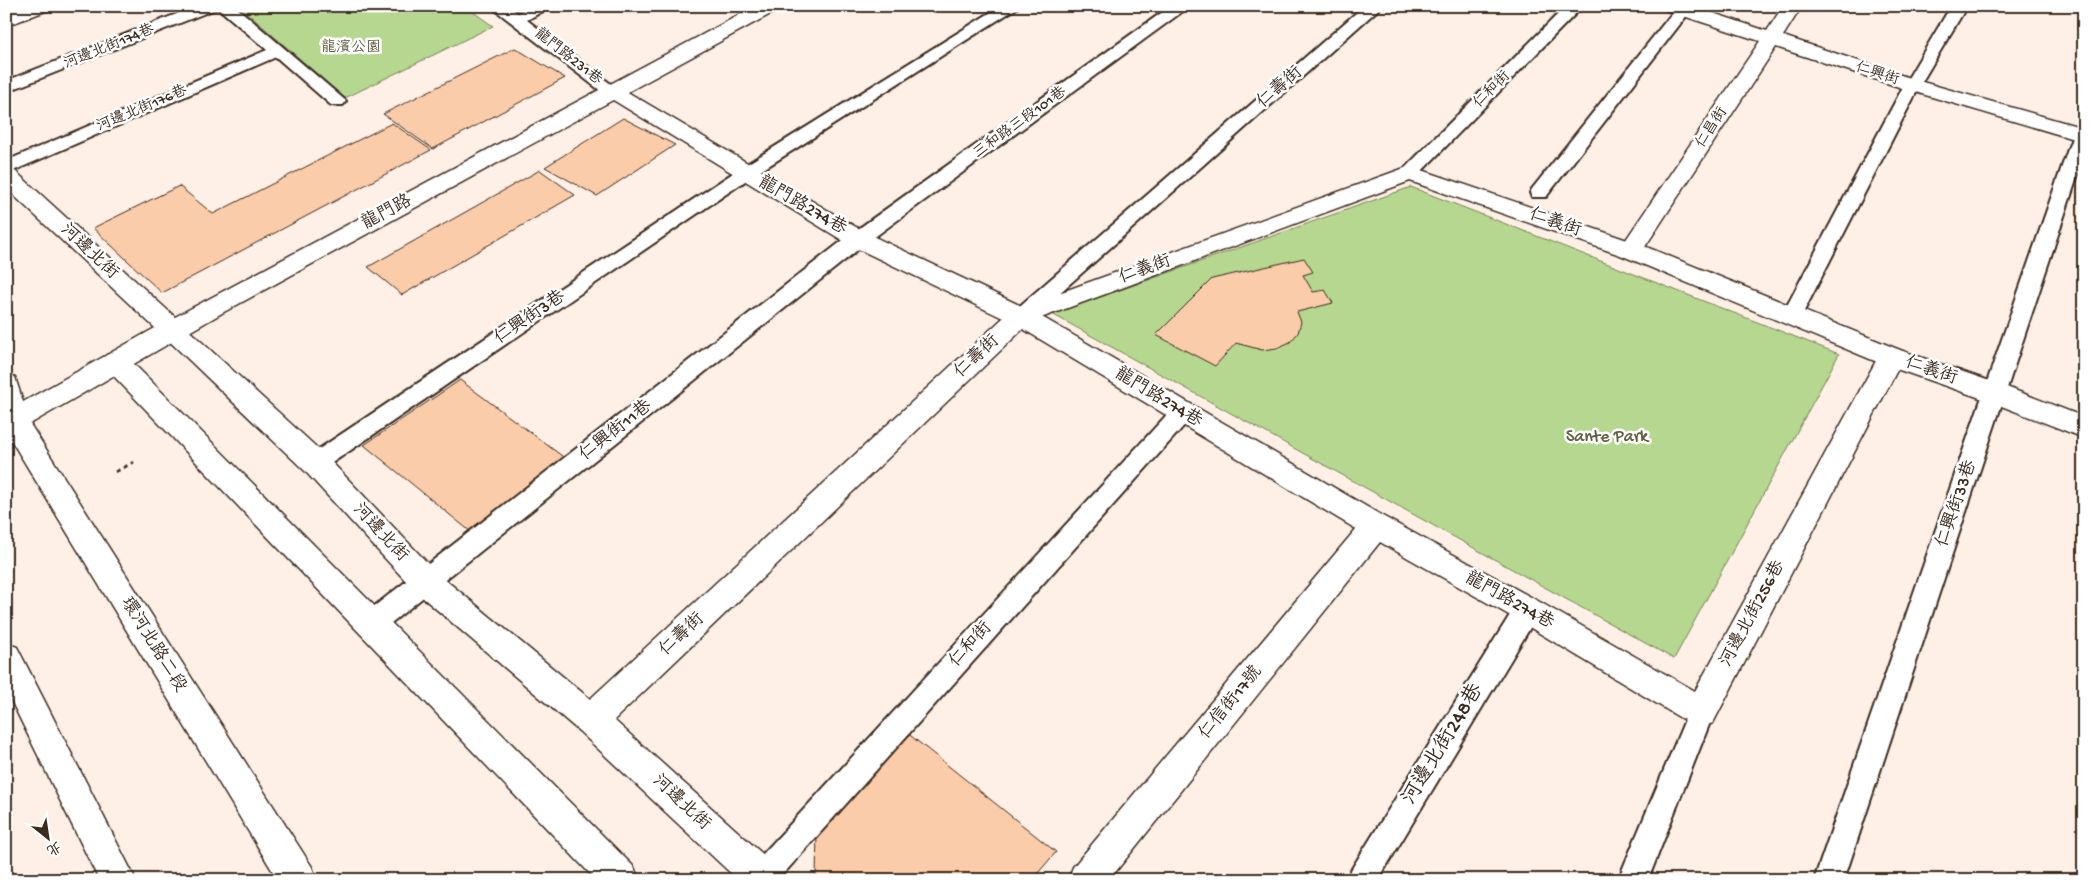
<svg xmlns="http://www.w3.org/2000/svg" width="2090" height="886" viewBox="0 0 2090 886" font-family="'Gochi Hand','LXGW WenKai TC',sans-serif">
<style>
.green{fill:#b5d790;stroke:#788057}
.building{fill:#fbccaa;stroke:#3b2a1e}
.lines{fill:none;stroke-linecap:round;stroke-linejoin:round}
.lane-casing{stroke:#3b2a1e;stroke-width:4}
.street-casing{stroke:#3b2a1e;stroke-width:3}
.secondary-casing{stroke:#3b2a1e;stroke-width:3}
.path{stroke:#3b2a1e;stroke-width:3;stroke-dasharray:5 4;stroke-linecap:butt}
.lane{fill:#fff;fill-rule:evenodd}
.street{fill:#fff;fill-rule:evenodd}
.secondary{fill:#fff;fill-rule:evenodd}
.labels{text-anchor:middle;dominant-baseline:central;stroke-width:5;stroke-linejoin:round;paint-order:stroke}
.far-street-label{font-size:15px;fill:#3b2a1e;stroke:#fff}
.far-park-label{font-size:15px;fill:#605e40;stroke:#fff}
.street-label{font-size:18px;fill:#3b2a1e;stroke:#fff}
.park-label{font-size:18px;fill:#605e40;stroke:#fff}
.near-street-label{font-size:21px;fill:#3b2a1e;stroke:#fff}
</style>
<rect width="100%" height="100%" fill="#fef0e6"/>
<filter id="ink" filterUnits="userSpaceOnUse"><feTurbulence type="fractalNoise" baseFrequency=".02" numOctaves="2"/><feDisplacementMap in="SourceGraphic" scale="10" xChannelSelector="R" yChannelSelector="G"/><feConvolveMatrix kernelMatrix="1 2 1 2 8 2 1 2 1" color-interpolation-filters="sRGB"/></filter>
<g filter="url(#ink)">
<path class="green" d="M 239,6 L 465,6 L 493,26 L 345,98 Z
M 1411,187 L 1839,354 L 1674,659 L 1052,314 Z"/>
<path class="building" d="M 515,48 L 565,78 L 433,149 L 383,114 Z
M 623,118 L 675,145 L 597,196 L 545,167 Z
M 392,123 L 431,150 L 162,293 L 93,228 L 179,186 L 213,214 Z
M 540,170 L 575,195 L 402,295 L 368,267 Z
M 1304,258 L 1313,272 L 1303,275 L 1313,292 L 1325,290 L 1333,303 L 1297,312 L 1301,322 L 1298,333 L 1290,342 L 1277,348 L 1262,350 L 1236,343 L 1215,366 L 1156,335 L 1212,279 Z
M 460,380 L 566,459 L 471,532 L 364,445 Z
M 906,732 L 1056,852 L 1032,880 L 821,880 L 816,875 L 817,833 Z"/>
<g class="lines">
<defs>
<path id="lane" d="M 197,6 L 235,6 L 346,101 L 343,105 L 331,105 L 276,57 L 6,174 L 6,161 L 267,50 L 218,8 L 6,92 L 6,81 Z
M 490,6 L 508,6 L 518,13 L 531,6 L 552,6 L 527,20 L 620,91 L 618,95 L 606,95 Z
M 1001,6 L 1020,6 L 751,177 L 323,469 L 315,472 L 307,469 L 304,463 L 307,457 L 739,169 Z
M 1171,6 L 1190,6 L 865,244 L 381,631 L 372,634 L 363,631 L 359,623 L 363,615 L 851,234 Z
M 1364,6 L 1382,6 L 1028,321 L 1021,323 L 1014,321 L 1011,316 L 1014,311 Z
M 1566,6 L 1583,6 L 1416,177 L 1404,177 L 1401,173 L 1404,169 Z
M 1951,6 L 1967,6 L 1920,85 L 1801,317 L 1798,322 L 1791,324 L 1784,322 L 1781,317 L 1904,85 Z
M 1677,7 L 1687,6 L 1691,10 L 1546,197 L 1532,197 L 1530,193 L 1532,189 Z
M 2084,124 L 2084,156 L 1844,880 L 1814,880 L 2075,129 L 2078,125 Z
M 1182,405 L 1190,407 L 1193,413 L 1190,419 L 778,880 L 747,880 L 746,877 L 751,867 L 1174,407 Z
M 1527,599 L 1536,602 L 1540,610 L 1536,618 L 1378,880 L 1346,880 L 1351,870 L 1518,602 Z
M 1701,700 L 1710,703 L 1714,712 L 1648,880 L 1618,880 L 1692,703 Z"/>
<path id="street" d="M 23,6 L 50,6 L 48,10 L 6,26 L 6,13 Z
M 1663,6 L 1692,6 L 1767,31 L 1783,6 L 1802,6 L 1783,36 L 1919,81 L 2084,128 L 2084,142 L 1905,89 L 1776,47 L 1639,256 L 1631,258 L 1623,256 L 1619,250 L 1623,244 L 1760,41 L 1665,10 Z
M 612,85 L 619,87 L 866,233 L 1030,310 L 1386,518 L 1538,601 L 1695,691 L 1882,350 L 1891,348 L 1900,350 L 1904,357 L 1713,723 L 1701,727 L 1689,723 L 1516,619 L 1380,542 L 1109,880 L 1068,880 L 1073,867 L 1356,529 L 1023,329 L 614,720 L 777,867 L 782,880 L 738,880 L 579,731 L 415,591 L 305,471 L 164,336 L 160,330 L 164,324 L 173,321 L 182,324 L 325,455 L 437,573 L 590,699 L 1003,318 L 850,245 L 605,95 L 602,91 L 605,87 Z
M 116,352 L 125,355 L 634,867 L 639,880 L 596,880 L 107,369 L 103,362 L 107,355 Z"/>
<path id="secondary" d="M 756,6 L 780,6 L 778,10 L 222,313 L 30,424 L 312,867 L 317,880 L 278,880 L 8,435 L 6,435 L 6,374 L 15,377 L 23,402 L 155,328 L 6,188 L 6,168 L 14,170 L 175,317 Z
M 1410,166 L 1639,244 L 1900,350 L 2004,386 L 2084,417 L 2084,438 L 1986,400 L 1882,364 L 1623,256 L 1410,181 L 1030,322 L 1021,325 L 1012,322 L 1008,316 L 1012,310 Z
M 6,643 L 17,647 L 136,880 L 99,880 L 6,690 Z"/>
</defs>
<use href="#lane" class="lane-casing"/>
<use href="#street" class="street-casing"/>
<use href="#secondary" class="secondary-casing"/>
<path class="path" d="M 115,472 L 134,462"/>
<use href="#lane" class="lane"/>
<use href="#street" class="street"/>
<use href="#secondary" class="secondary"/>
</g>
</g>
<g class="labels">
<g class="far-street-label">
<text transform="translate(109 47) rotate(-22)">河邊北街174巷</text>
<text transform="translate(568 57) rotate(38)">龍門路231巷</text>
<text transform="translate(1877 74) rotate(18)">仁興街</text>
<text transform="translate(1492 90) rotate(-45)">仁和街</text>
<text transform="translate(142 109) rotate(-23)">河邊北街176巷</text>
<text transform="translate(1020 123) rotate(-36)">三和路三段101巷</text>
<text transform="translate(1712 128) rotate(-57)">仁昌街</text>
</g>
<g class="far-park-label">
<text x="351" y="48">龍濱公園</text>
</g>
<g class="street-label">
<text transform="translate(1280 88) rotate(-41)">仁壽街</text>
<text transform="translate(802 206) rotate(30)">龍門路274巷</text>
<text transform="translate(387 213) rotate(-28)">龍門路</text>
<text transform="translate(1555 223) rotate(19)">仁義街</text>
<text transform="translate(89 252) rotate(43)">河邊北街</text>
<text transform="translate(1145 270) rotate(-20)">仁義街</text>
<text transform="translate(530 318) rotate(-34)">仁興街3巷</text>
<text transform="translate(977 357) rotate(-43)">仁壽街</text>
<text transform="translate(1931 371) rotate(19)">仁義街</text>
<text transform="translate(1158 398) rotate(31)">龍門路274巷</text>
<text transform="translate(616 431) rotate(-38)">仁興街11巷</text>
<text transform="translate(1957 504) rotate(-71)">仁興街33巷</text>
<text transform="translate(380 533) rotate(47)">河邊北街</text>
<text transform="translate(1509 601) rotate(29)">龍門路274巷</text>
<text transform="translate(1753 614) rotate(-62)">河邊北街256巷</text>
<text transform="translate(682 635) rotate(-43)">仁壽街</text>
<text transform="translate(153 645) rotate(58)">環河北路二段</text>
<text transform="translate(971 645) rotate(-48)">仁和街</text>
<text transform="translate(1231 703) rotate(-51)">仁信街17號</text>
<text transform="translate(681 803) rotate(43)">河邊北街</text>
</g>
<g class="park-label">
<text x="1607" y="437">Sante Park</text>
</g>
<g class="near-street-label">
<text transform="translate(1444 745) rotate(-59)">河邊北街248巷</text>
</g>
</g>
<rect width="2090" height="886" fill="none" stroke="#fff" stroke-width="25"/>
<rect x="12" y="12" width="2065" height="861" fill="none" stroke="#3b2a1e" stroke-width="2" filter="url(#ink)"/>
<g transform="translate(48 838) rotate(150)" stroke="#ffffff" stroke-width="4" paint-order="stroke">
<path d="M0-4L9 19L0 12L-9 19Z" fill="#3b2a1e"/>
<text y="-8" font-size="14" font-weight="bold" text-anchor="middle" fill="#3b2a1e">北</text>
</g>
</svg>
